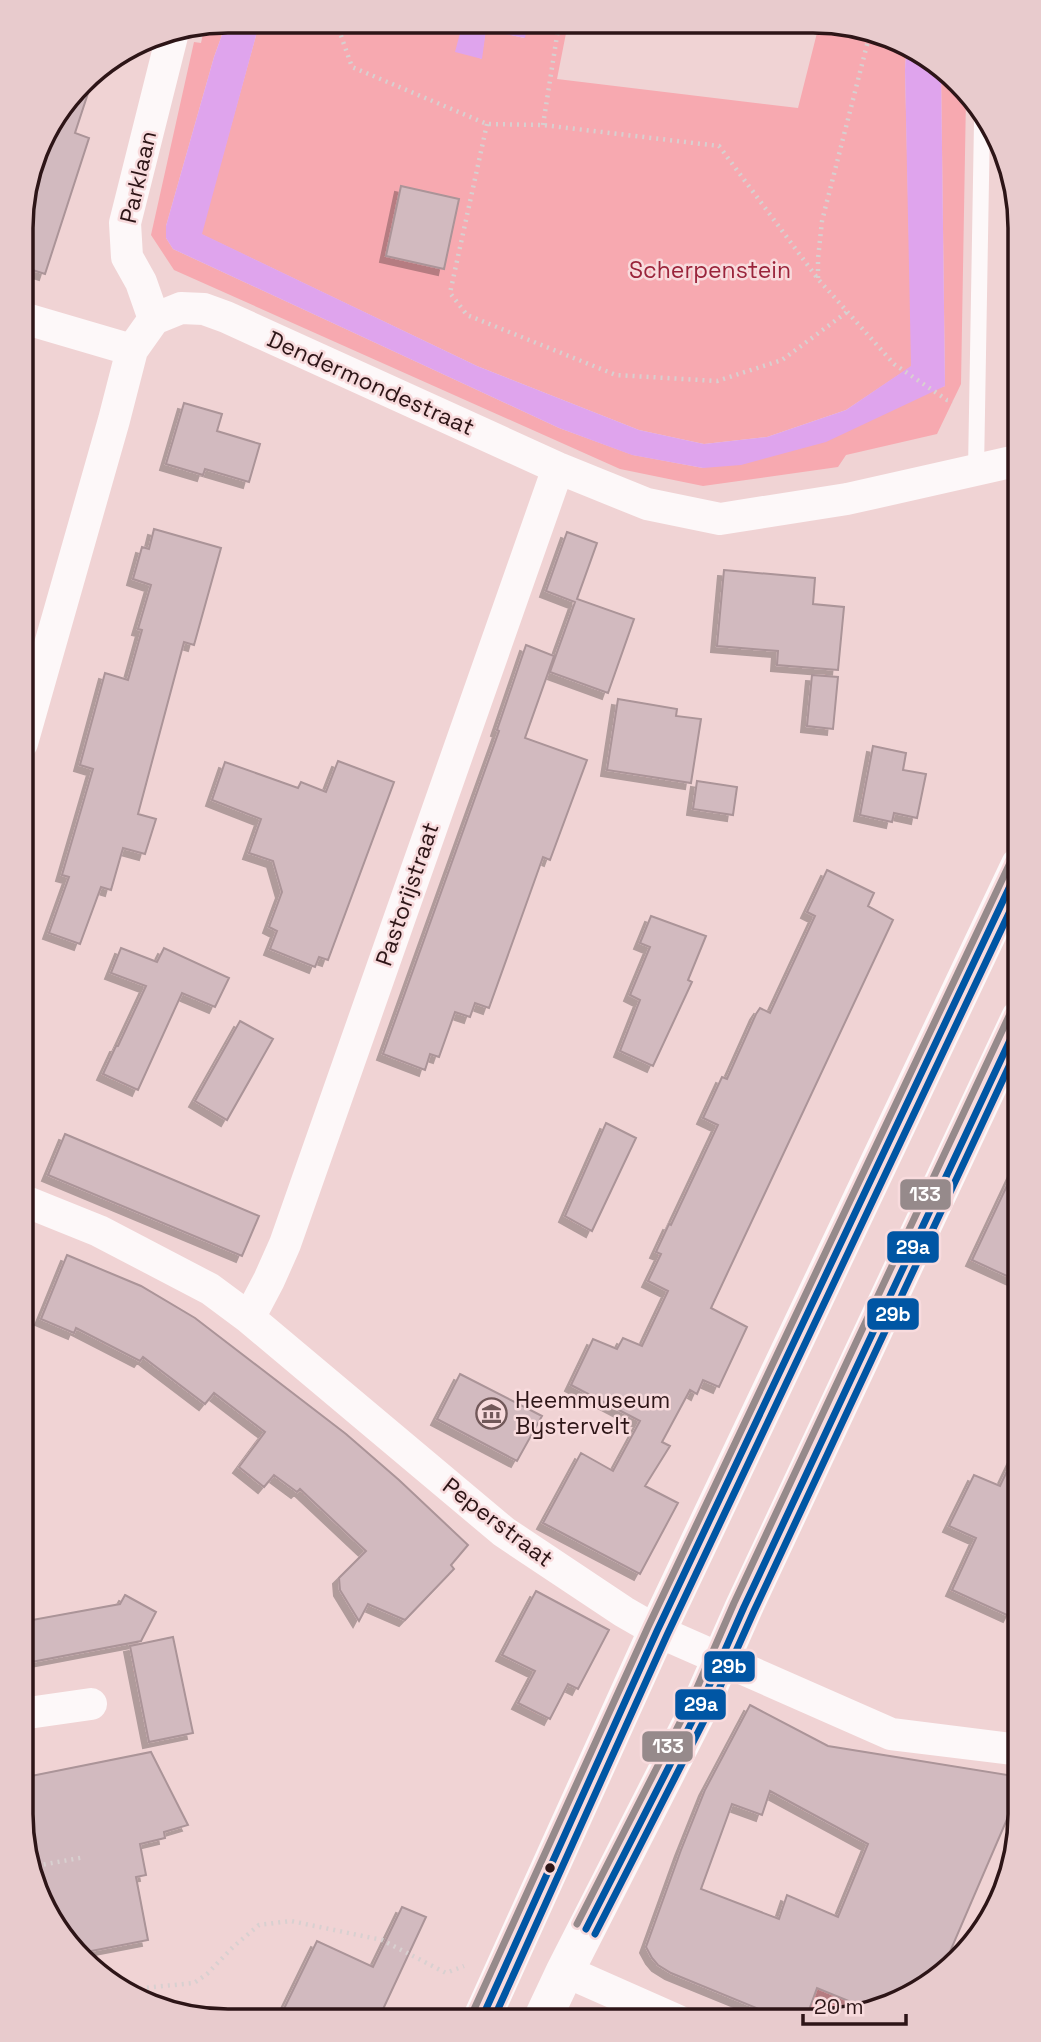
<svg xmlns="http://www.w3.org/2000/svg" width="1041" height="2042" viewBox="0 0 1041 2042" font-family="'Space Grotesk',sans-serif">
<style>
.green{fill:#f7a9b0}
.water{fill:#dfa4ed}
.building{fill:#d2babf;stroke:#ab9498;stroke-width:2;fill-rule:evenodd;filter:url(#shadow)}
.lines{fill:none;stroke-linecap:round;stroke-linejoin:round}
.path{stroke:#d8d0d0;stroke-width:4.5;stroke-dasharray:2 5;stroke-linecap:butt}
.service{stroke:#fdf8f9;stroke-width:16}
.minor{stroke:#fdf8f9;stroke-width:32}
.secondary{stroke:#fdf8f9;stroke-width:38}
.bus-1-casing{stroke:#f8dbdd;stroke-width:12}
.bus-2-casing{stroke:#f8dbdd;stroke-width:12}
.bus-3-casing{stroke:#f8dbdd;stroke-width:12}
.bus-1{stroke:#0056a4;stroke-width:7}
.bus-2{stroke:#0056a4;stroke-width:7}
.bus-3{stroke:#968a8b;stroke-width:7}
.bus-dot{fill:#2d1517;stroke:#f8dbdd;stroke-width:2.5}
.labels{text-anchor:middle;dominant-baseline:central;stroke-width:5;stroke-linejoin:round;paint-order:stroke}
.street-label{font-size:23px;fill:#2d1517;stroke:#f8dbdd}
.park-label{font-size:23px;fill:#9a243b;stroke:#f8dbdd}
.poi-label{font-size:23px;fill:#2d1517;stroke:#f8dbdd;text-anchor:start}
.rim{fill:none;stroke:#2d1517;stroke-width:3.5}
.line-badge{stroke:#f8dbdd;stroke-width:2.5}
.badge-label{font-size:19px;text-anchor:middle;font-weight:bold;fill:#fff}
</style>
<defs>
<filter id="shadow"><feDropShadow dx="-6" dy="6" stdDeviation="0" flood-color="#0004"/></filter>
</defs>
<rect width="100%" height="100%" fill="#f0d3d4"/>
<path class="green" d="M 227,21 L 214,57 L 166,226 L 166,238 L 173,249 L 559,428 L 633,455 L 703,468 L 945,386 L 941,69 L 950,73 L 966,97 L 961,384 L 937,434 L 846,455 L 838,467 L 703,486 L 620,469 L 174,270 L 151,235 L 194,42 L 201,43 L 205,25 Z
M 260,21 L 434,22 L 460,33 L 481,59 L 486,29 L 524,38 L 528,23 L 568,23 L 557,79 L 798,108 L 819,25 L 853,25 L 906,51 L 905,70 L 912,366 L 846,410 L 767,437 L 704,444 L 639,430 L 477,366 L 201,234 Z
M 817,1988 L 873,2011 L 805,2021 Z"/>
<path class="water" d="M 227,21 L 260,21 L 202,234 L 477,366 L 639,430 L 704,444 L 767,437 L 846,410 L 911,366 L 905,70 L 906,51 L 941,69 L 945,386 L 826,442 L 741,465 L 703,468 L 632,455 L 559,428 L 173,249 L 166,238 L 166,226 L 214,57 Z
M 434,22 L 528,23 L 525,38 L 486,30 L 482,59 L 455,52 L 460,33 Z"/>
<path class="building" d="M 91,74 L 94,75 L 75,133 L 89,138 L 45,274 L 23,267 L 23,202 L 43,136 Z
M 401,186 L 459,199 L 444,269 L 386,256 Z
M 184,403 L 222,414 L 217,431 L 260,444 L 249,482 L 205,469 L 203,475 L 166,464 Z
M 154,529 L 221,548 L 194,645 L 184,642 L 138,814 L 156,819 L 145,854 L 123,848 L 111,890 L 101,887 L 80,944 L 49,933 L 69,877 L 62,875 L 93,769 L 80,765 L 105,673 L 128,680 L 142,630 L 138,629 L 151,585 L 133,579 L 142,547 L 149,549 Z
M 567,532 L 597,543 L 577,599 L 634,619 L 608,693 L 550,672 L 575,602 L 546,591 Z
M 724,570 L 815,578 L 813,604 L 844,607 L 838,670 L 777,665 L 778,651 L 717,646 Z
M 526,645 L 554,656 L 525,738 L 587,760 L 550,860 L 543,857 L 489,1008 L 475,1003 L 470,1017 L 455,1012 L 439,1057 L 430,1054 L 425,1070 L 383,1054 L 499,731 L 497,730 Z
M 812,675 L 838,677 L 833,729 L 807,726 Z
M 618,699 L 677,709 L 676,716 L 701,719 L 691,783 L 607,770 Z
M 873,746 L 906,753 L 903,770 L 926,774 L 917,818 L 894,813 L 892,822 L 860,815 Z
M 338,761 L 394,782 L 328,960 L 319,957 L 315,967 L 270,949 L 277,931 L 269,927 L 282,892 L 273,861 L 249,853 L 261,819 L 212,800 L 225,762 L 298,788 L 301,782 L 326,792 Z
M 697,781 L 737,787 L 733,815 L 693,809 Z
M 827,870 L 874,893 L 868,906 L 893,920 L 711,1308 L 747,1327 L 719,1387 L 703,1380 L 697,1394 L 690,1390 L 662,1442 L 670,1446 L 645,1486 L 678,1503 L 640,1574 L 543,1523 L 581,1453 L 613,1471 L 640,1421 L 571,1385 L 593,1339 L 617,1349 L 623,1338 L 642,1346 L 668,1291 L 648,1281 L 661,1254 L 656,1252 L 669,1224 L 671,1225 L 718,1125 L 703,1118 L 722,1077 L 727,1079 L 756,1014 L 760,1008 L 770,1013 L 815,916 L 807,912 Z
M 651,916 L 706,936 L 688,980 L 692,982 L 653,1066 L 620,1051 L 640,1000 L 630,995 L 650,947 L 640,943 Z
M 121,948 L 157,962 L 164,948 L 229,978 L 215,1007 L 182,993 L 138,1090 L 103,1074 L 116,1046 L 118,1046 L 146,986 L 111,973 Z
M 240,1021 L 273,1039 L 227,1120 L 195,1101 Z
M 606,1123 L 636,1138 L 592,1231 L 565,1216 Z
M 65,1134 L 259,1216 L 242,1256 L 48,1175 Z
M 1020,1158 L 1020,1282 L 972,1260 Z
M 67,1255 L 141,1286 L 195,1318 L 346,1434 L 399,1480 L 468,1545 L 451,1565 L 454,1569 L 405,1620 L 368,1604 L 359,1621 L 340,1590 L 339,1578 L 366,1551 L 300,1489 L 297,1492 L 274,1475 L 264,1487 L 239,1467 L 265,1432 L 214,1393 L 205,1404 L 143,1357 L 140,1361 L 76,1328 L 74,1333 L 41,1319 Z
M 460,1374 L 542,1416 L 517,1461 L 437,1419 Z
M 1020,1444 L 1020,1594 L 1009,1616 L 952,1590 L 976,1538 L 949,1526 L 974,1475 L 1000,1486 Z
M 536,1591 L 609,1630 L 578,1689 L 568,1684 L 550,1719 L 518,1703 L 535,1671 L 502,1655 Z
M 125,1595 L 156,1612 L 141,1641 L 21,1664 L 21,1622 L 120,1604 Z
M 173,1637 L 193,1733 L 149,1742 L 130,1646 Z
M 750,1705 L 828,1746 L 1020,1777 L 1020,1789 L 940,1975 L 928,1986 L 879,2010 L 873,2011 L 817,1988 L 805,2021 L 788,2021 L 671,1973 L 658,1965 L 652,1958 L 646,1947 L 681,1850 L 705,1790 ZM 770,1791 L 868,1844 L 838,1917 L 787,1895 L 779,1919 L 701,1889 L 732,1804 L 762,1815 Z
M 151,1752 L 188,1825 L 164,1832 L 165,1838 L 140,1844 L 146,1875 L 136,1877 L 148,1940 L 81,1953 L 33,1882 L 21,1814 L 21,1778 Z
M 402,1907 L 426,1917 L 378,2020 L 279,2019 L 317,1941 L 373,1967 Z"/>
<g class="lines">
<path class="path" d="M 341,22 L 339,30 L 352,67 L 487,124 L 543,125 L 719,146 L 818,279 L 894,364 L 947,400 L 953,401
M 487,124 L 450,293 L 467,315 L 616,375 L 717,381 L 782,360 L 847,312
M 543,125 L 559,23
M 818,278 L 818,259 L 822,221 L 870,33
M 30,1867 L 85,1857
M 133,1989 L 194,1983 L 207,1974 L 233,1947 L 259,1925 L 291,1921 L 382,1940 L 446,1973 L 464,1966"/>
<path class="service" d="M 976,470 L 982,122"/>
<path class="minor" d="M 23,318 L 132,350
M 154,319 L 141,282 L 127,257 L 125,223 L 173,32
M 22,743 L 114,420 L 132,350 L 154,319 L 181,308 L 204,309 L 226,317 L 558,468 L 647,504 L 720,519 L 847,499 L 1020,460
M 22,1200 L 99,1231 L 210,1289 L 249,1318 L 504,1532 L 624,1612 L 657,1631 L 891,1734 L 1020,1750
M 249,1318 L 269,1280 L 285,1244 L 558,468
M 21,1714 L 91,1704
M 565,1971 L 678,2021"/>
<path class="secondary" d="M 481,2020 L 657,1631 L 1020,865
M 542,2020 L 565,1971 L 702,1702 L 744,1607 L 1020,1018"/>
<defs>
<path id="bus-1" d="M 586,1929 L 702,1702 L 744,1607 L 1020,1019
M 481,2020 L 657,1631 L 1020,865"/>
<path id="bus-2" d="M 595,1934 L 711,1707 L 754,1611 L 1020,1043
M 493,2020 L 667,1635 L 1020,890"/>
<path id="bus-3" d="M 577,1924 L 693,1697 L 734,1603 L 1010,1014
M 471,2016 L 648,1627 L 1011,861"/>
</defs>
<use href="#bus-1" class="bus-1-casing"/>
<use href="#bus-2" class="bus-2-casing"/>
<use href="#bus-3" class="bus-3-casing"/>
<use href="#bus-1" class="bus-1"/>
<use href="#bus-2" class="bus-2"/>
<use href="#bus-3" class="bus-3"/>
</g>
<defs>
<symbol id="museum-ring" viewBox="-11 -11 22 22"><circle r="9.5" fill="#f8dbdd" stroke="#715859" stroke-width="1.5"/><path d="M0-6L6-3V-2H-6V-3ZM-5-1h2V3h-2ZM-1-1h2V3h-2ZM3-1h2V3H3ZM-6 4H6V6H-6Z" fill="#715859"/></symbol>
</defs>
<g fill-rule="evenodd">
<use href="#museum-ring" x="474" y="1396" width="35" height="35"/>
</g>
<circle class="bus-dot" cx="550" cy="1868" r="6"/>
<g class="labels">
<g class="street-label">
<text transform="translate(138 177) rotate(-77)">Parklaan</text>
<text transform="translate(371 383) rotate(24)">Dendermondestraat</text>
<text transform="translate(407 894) rotate(-71)">Pastorijstraat</text>
<text transform="translate(498 1522) rotate(37)">Peperstraat</text>
</g>
<g class="park-label">
<text x="710" y="270">Scherpenstein</text>
</g>
<g class="poi-label">
<text x="515" y="1400">Heemmuseum<tspan x="515" dy="26">Bystervelt</tspan></text>
</g>
</g>
<path d="M0 0H1041V2042H0ZM228 33H813A195 195 0 0 1 1008 228V1814A195 195 0 0 1 813 2009H228A195 195 0 0 1 33 1814V228A195 195 0 0 1 228 33Z" fill="#e8cbcd" fill-rule="evenodd"/>
<path class="rim" d="M228 33H813A195 195 0 0 1 1008 228V1814A195 195 0 0 1 813 2009H228A195 195 0 0 1 33 1814V228A195 195 0 0 1 228 33Z"/>
<g class="line-badge">
<rect x="899" y="1178" width="53" height="33" rx="7" fill="#968a8b"/>
<rect x="886" y="1230" width="54" height="34" rx="7" fill="#0056a4"/>
<rect x="866" y="1297" width="54" height="34" rx="7" fill="#0056a4"/>
<rect x="703" y="1650" width="53" height="33" rx="7" fill="#0056a4"/>
<rect x="674" y="1688" width="53" height="33" rx="7" fill="#0056a4"/>
<rect x="641" y="1730" width="53" height="33" rx="7" fill="#968a8b"/>
</g>
<g class="badge-label">
<text x="925" y="1201">133</text>
<text x="913" y="1254">29a</text>
<text x="893" y="1321">29b</text>
<text x="729" y="1673">29b</text>
<text x="701" y="1711">29a</text>
<text x="668" y="1753">133</text>
</g>
<path d="M803 2014v10h103v-10" fill="none" stroke="#2d1517" stroke-width="3.5"/>
<text x="814" y="2014" font-size="21" fill="#2d1517" stroke="#f8dbdd" stroke-width="5" paint-order="stroke">20 m</text>
</svg>
